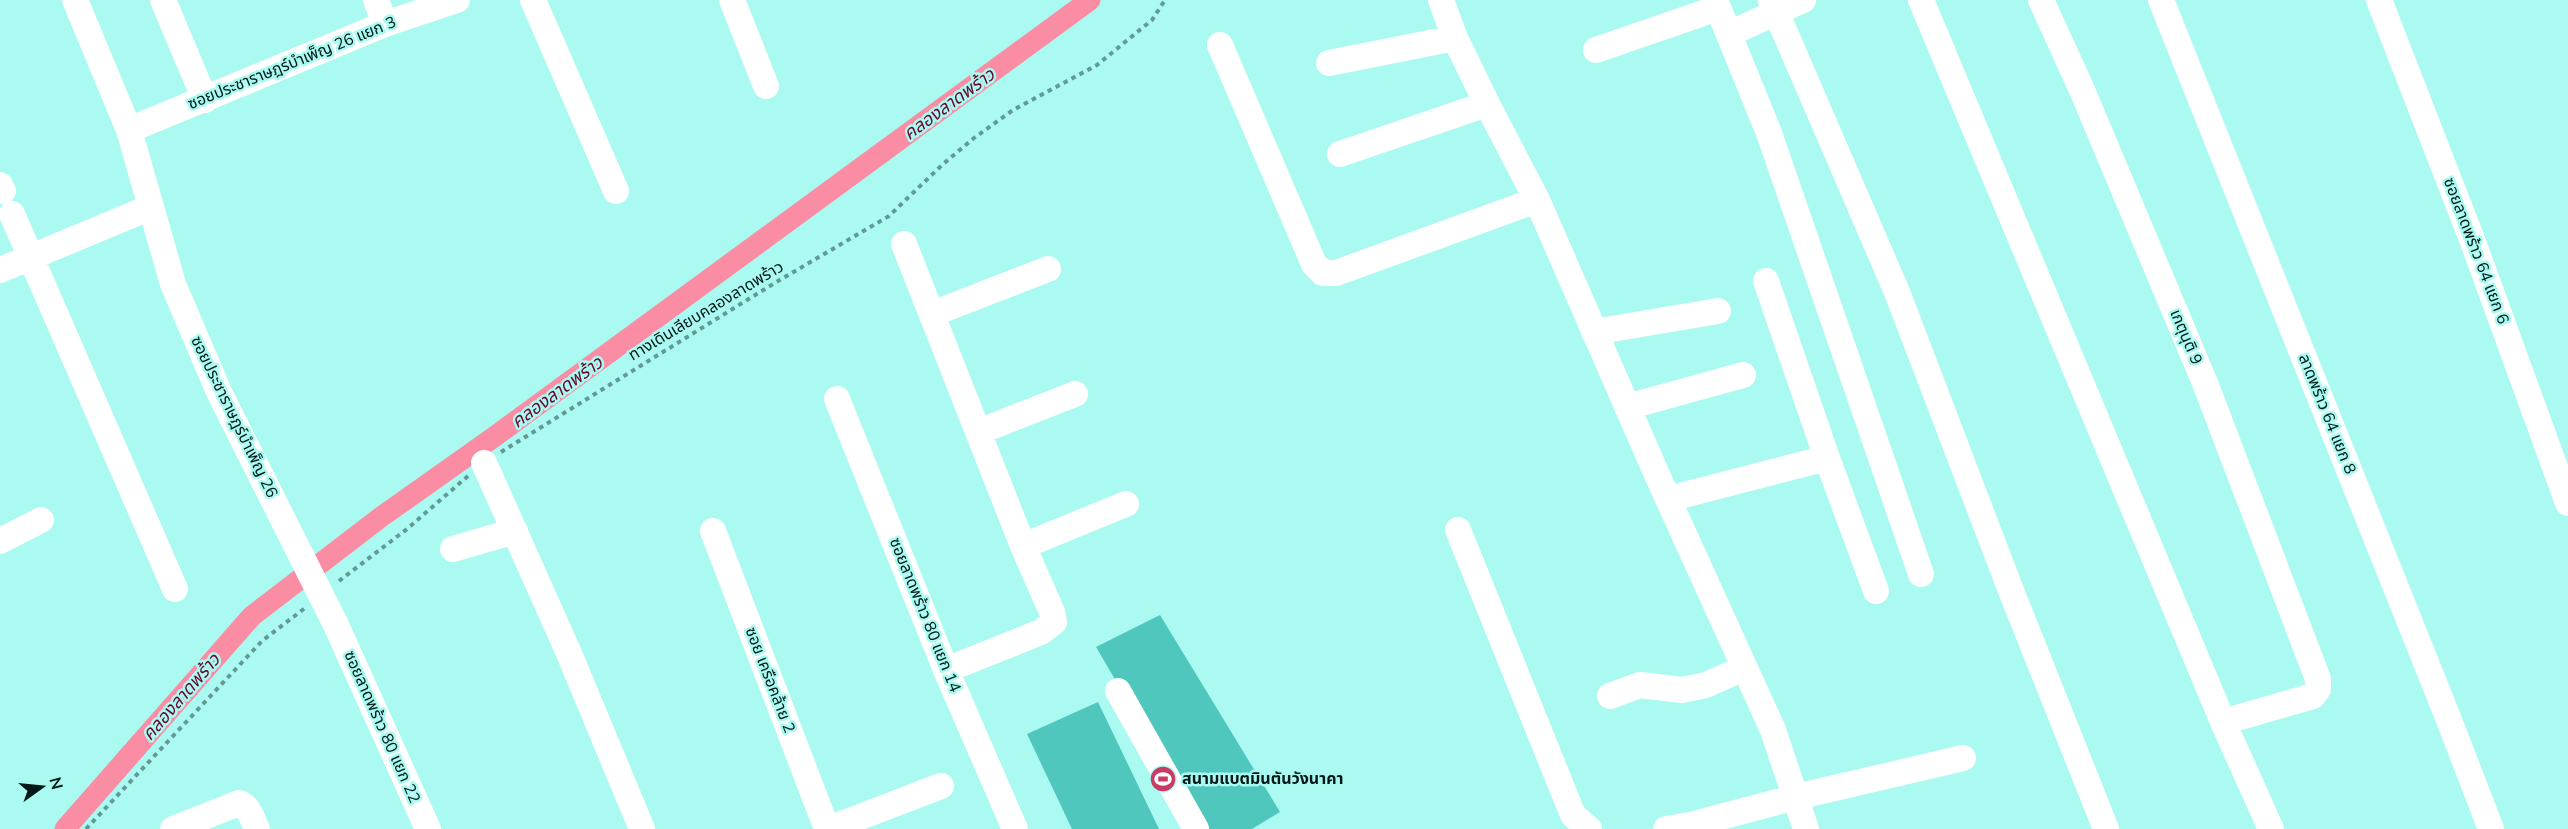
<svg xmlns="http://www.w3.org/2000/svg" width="2568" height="829" viewBox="0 0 2568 829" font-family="'Nunito Sans','Noto Sans Thai',sans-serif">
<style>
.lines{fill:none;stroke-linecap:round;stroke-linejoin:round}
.canal{stroke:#fa8da3;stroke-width:21}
.building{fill:#4fc7bd}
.path{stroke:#629a95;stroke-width:4;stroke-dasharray:4.5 4.5;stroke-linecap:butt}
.minor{stroke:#fff;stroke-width:26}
.labels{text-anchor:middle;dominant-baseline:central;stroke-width:5;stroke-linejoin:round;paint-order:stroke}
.street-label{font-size:16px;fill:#011816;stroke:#aafaf2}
.poi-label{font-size:16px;font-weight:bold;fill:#011816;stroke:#aafaf2;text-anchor:start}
.water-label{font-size:18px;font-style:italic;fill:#6c072c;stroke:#aafaf2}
</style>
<rect width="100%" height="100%" fill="#aafaf2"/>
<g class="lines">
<path class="canal" d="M 65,829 L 252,616 L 381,517 L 494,437 L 1090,0"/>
</g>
<path class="building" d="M 1160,615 L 1280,812 L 1252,829 L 1203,829 L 1096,647 Z
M 1098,702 L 1159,829 L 1072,829 L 1027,734 Z"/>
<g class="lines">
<path class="path" d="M 501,452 L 773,284 L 889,216 L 942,165 L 974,138 L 1013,110 L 1097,65 L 1152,20 L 1165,0
M 339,581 L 407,529 L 468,476
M 86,829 L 262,641 L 305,608"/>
<path class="minor" d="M 75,0 L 129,130 L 173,284 L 219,392 L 336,625 L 428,829
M 163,0 L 205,100
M 376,0 L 385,24
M 533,0 L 616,191
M 732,0 L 766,86
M 1441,0 L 1455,38 L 1487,104 L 1537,200 L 1658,477 L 1773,730 L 1806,829
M 1715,0 L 1769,133 L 1921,574
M 1771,0 L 1897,292 L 2010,588 L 2106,829
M 1921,0 L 2223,722 L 2271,829
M 2041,0 L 2082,90 L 2205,383 L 2318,679 L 2318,689 L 2313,696 L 2223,722
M 2161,0 L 2449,720 L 2491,829
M 2379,0 L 2473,242 L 2568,503
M 1729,34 L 1803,0
M 1220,45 L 1314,264 L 1323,273 L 1336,273 L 1537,200
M 1596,50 L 1718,8
M 1329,63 L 1455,38
M 129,130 L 385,24 L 457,0
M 1340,154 L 1487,104
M 0,185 L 3,191
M 12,214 L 175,589
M 904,244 L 1023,546 L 1052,612 L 1054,622 L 1041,632 L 946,670
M 0,270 L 151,207
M 1766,281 L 1827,458 L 1876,591
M 932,314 L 1048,269
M 1594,332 L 1718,311
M 837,399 L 946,670 L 1015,829
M 1627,407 L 1743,375
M 978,432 L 1075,394
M 484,463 L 568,651 L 642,829
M 1668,499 L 1827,458
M 1458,530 L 1573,815 L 1589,829
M 713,531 L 827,829
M 0,541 L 41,520
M 1023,546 L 1126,504
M 453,549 L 515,531
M 1118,691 L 1196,829
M 1610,696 L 1640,685 L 1682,690 L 1706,685 L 1744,668
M 173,829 L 239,803 C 250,807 252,819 257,829
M 829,829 L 941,786
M 1666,829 L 1690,825 L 1796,797 L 1963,758"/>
</g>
<defs>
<symbol id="stadium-disc" viewBox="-11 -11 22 22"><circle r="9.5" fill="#c93b63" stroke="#aafaf2"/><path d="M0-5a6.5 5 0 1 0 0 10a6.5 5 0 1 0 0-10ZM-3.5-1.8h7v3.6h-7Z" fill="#fff"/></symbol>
</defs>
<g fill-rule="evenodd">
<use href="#stadium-disc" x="1148" y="764" width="30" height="30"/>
</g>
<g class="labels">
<g class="street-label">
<text transform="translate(292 63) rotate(-22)">ซอยประชาราษฎร์บำเพ็ญ 26 แยก 3</text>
<text transform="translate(2476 251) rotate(69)">ซอยลาดพร้าว 64 แยก 6</text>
<text transform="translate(706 311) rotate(-31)">ทางเดินเลียบคลองลาดพร้าว</text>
<text transform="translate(2186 337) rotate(67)">เกตุนุติ 9</text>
<text transform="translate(2327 414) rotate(68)">ลาดพร้าว 64 แยก 8</text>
<text transform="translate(234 417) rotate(64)">ซอยประชาราษฎร์บำเพ็ญ 26</text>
<text transform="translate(925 615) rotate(68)">ซอยลาดพร้าว 80 แยก 14</text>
<text transform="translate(770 680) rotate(69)">ซอย เครือคล้าย 2</text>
<text transform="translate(382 727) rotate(66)">ซอยลาดพร้าว 80 แยก 22</text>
</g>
<g class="poi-label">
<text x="1182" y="779">สนามแบตมินตันวังนาคา</text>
</g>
<g class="water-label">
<text transform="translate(949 104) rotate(-36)">คลองลาดพร้าว</text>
<text transform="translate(557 392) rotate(-36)">คลองลาดพร้าว</text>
<text transform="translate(181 697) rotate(-49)">คลองลาดพร้าว</text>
</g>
</g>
<g transform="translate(42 787) rotate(75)" stroke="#aafaf2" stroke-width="4.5" paint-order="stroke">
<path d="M0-4.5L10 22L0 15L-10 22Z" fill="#011816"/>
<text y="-9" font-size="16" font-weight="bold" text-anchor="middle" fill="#011816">N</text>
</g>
</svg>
